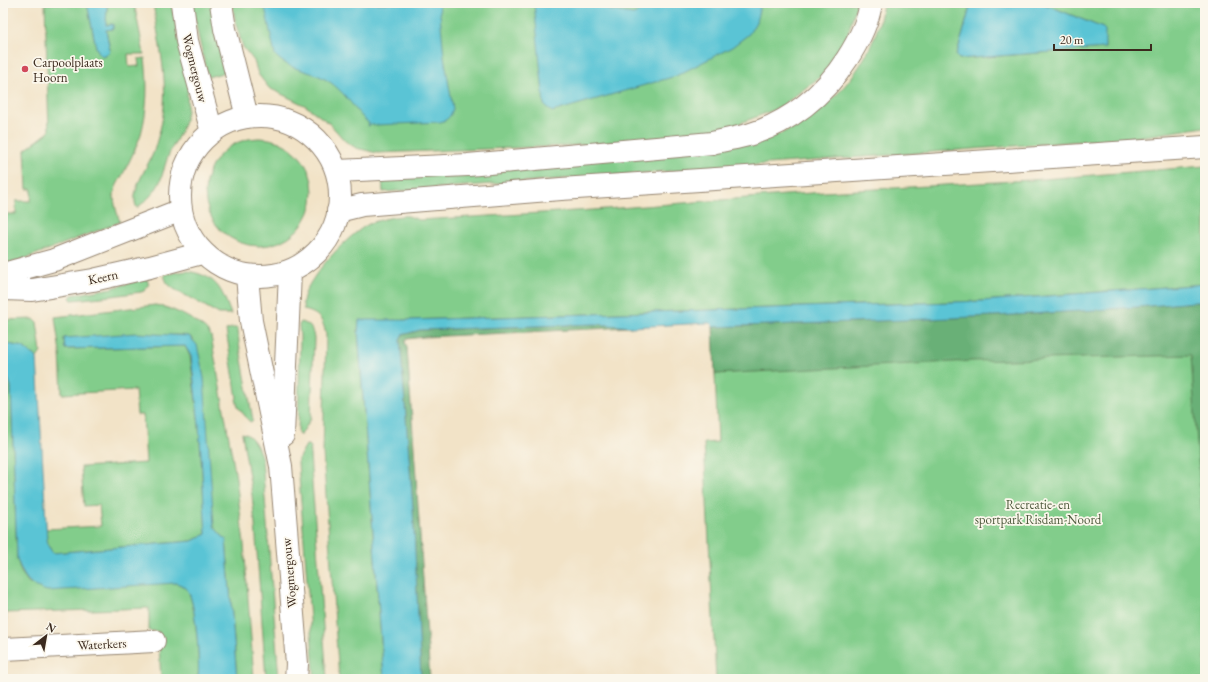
<svg xmlns="http://www.w3.org/2000/svg" width="1208" height="682" viewBox="0 0 1208 682" font-family="'EB Garamond',serif">
<style>
.green{fill:#82cd8b;stroke:#5e7c54}
.forest{fill:#69b077;stroke:#526d4a}
.water{fill:#5ac4d5;stroke:#4a777a}
.lines{fill:none;stroke-linecap:round;stroke-linejoin:round}
.minor-casing{stroke:#968672;stroke-width:24}
.highway-casing{stroke:#968672;stroke-width:24}
.minor{stroke:#fff;stroke-width:22}
.highway{stroke:#fff;stroke-width:22}
.poi-dot{fill:#d1495b;stroke:#fbf7ec;stroke-width:1.5}
.labels{text-anchor:middle;dominant-baseline:central;stroke-width:3.5;stroke-linejoin:round;paint-order:stroke}
.poi-label{font-size:13px;fill:#3b2a1e;stroke:#fbf7ec;text-anchor:start}
.street-label{font-size:13px;fill:#3b2a1e;stroke:#fbf7ec}
.park-label{font-size:13px;fill:#505b3f;stroke:#fbf7ec}
</style>
<rect width="100%" height="100%" fill="#fbf7ec"/>
<filter id="ink" filterUnits="userSpaceOnUse"><feTurbulence type="fractalNoise" baseFrequency=".025" numOctaves="2"/><feDisplacementMap in="SourceGraphic" scale="8" xChannelSelector="R" yChannelSelector="G"/><feConvolveMatrix kernelMatrix="1 2 1 2 8 2 1 2 1" color-interpolation-filters="sRGB"/></filter>
<filter id="wash" filterUnits="userSpaceOnUse"><feTurbulence type="fractalNoise" baseFrequency=".012" numOctaves="4" result="noise"/><feDisplacementMap in="SourceGraphic" scale="16" xChannelSelector="R" yChannelSelector="G"/><feGaussianBlur stdDeviation="0.9" result="paint"/><feColorMatrix in="noise" values="0 0 0 0 0 0 0 0 0 0 0 0 0 0 0 0 0 1.4 0 .05"/><feComposite in="paint" operator="in"/></filter>
<g filter="url(#wash)">
<rect width="100%" height="100%" fill="#f2e3c7"/>
<path class="green" d="M 45,3 L 87,3 L 96,47 L 110,50 L 106,30 L 113,29 L 112,24 L 106,25 L 107,6 L 106,3 L 134,3 L 144,54 L 128,54 L 129,67 L 139,66 L 138,59 L 145,58 C 148,83 148,109 141,134 C 137,146 131,158 125,170 C 121,179 115,185 114,195 C 114,204 117,213 120,222 L 29,257 L 3,265 L 3,214 L 16,214 L 16,201 L 31,201 L 32,189 L 27,189 L 25,150 L 49,132 Z
M 153,3 L 171,3 L 190,92 L 187,93 C 189,122 182,128 170,152 C 166,160 164,170 161,179 C 157,191 147,200 137,208 C 128,193 149,165 154,151 C 156,144 158,137 160,130 C 171,88 159,46 153,3 Z
M 192,3 L 211,3 L 226,72 L 208,77 L 199,39 Z
M 232,3 L 857,3 L 847,37 L 836,57 L 820,77 L 779,108 L 738,124 L 700,134 L 567,146 L 377,153 L 356,148 L 345,141 L 330,124 L 306,106 L 269,88 L 258,74 L 254,61 L 243,47 L 236,25 Z
M 883,3 L 971,3 L 963,33 L 956,56 L 959,59 L 1105,48 L 1103,28 L 1042,3 L 1205,3 L 1205,127 L 1138,137 L 383,192 L 382,178 L 777,135 C 786,131 796,127 804,122 C 843,96 878,51 883,3 Z
M205 192a54 54 0 1 1 108 0a54 54 0 1 1-108 0Z
M 1205,166 L 1205,284 L 982,301 L 409,320 L 359,321 L 358,331 L 384,679 L 339,679 L 323,453 L 326,335 C 323,320 320,314 304,310 C 304,307 302,304 303,301 C 306,278 349,234 369,224 C 377,220 399,215 408,216 C 412,217 416,219 419,220 L 593,210 L 824,192 L 1031,180 Z
M 187,271 C 217,276 221,288 231,314 L 219,314 L 174,289 L 167,283 L 164,275 L 178,272 Z
M 144,279 L 147,279 L 149,286 L 147,286 L 144,291 L 141,292 L 112,296 L 72,300 L 70,298 L 72,295 L 112,288 Z
M 155,305 C 168,306 192,318 203,327 C 206,329 209,333 211,336 L 236,478 L 244,544 L 254,679 L 237,679 L 226,539 L 220,534 L 214,526 L 193,339 L 189,336 L 179,335 L 64,338 L 65,349 L 185,346 L 190,356 L 199,425 L 206,534 L 192,541 L 53,553 C 47,545 47,539 46,529 L 101,526 L 99,505 L 84,506 L 81,467 L 146,463 L 143,415 L 137,415 L 135,390 L 62,394 L 60,353 L 55,317 Z
M 34,319 L 37,322 L 41,352 L 37,358 L 23,347 L 3,343 L 3,320 Z
M 301,322 C 311,324 313,330 314,339 L 311,418 L 301,435 L 299,435 L 298,434 L 300,337 L 299,325 Z
M 231,328 L 237,328 L 238,330 L 239,343 L 253,420 L 251,422 L 249,421 L 238,407 L 236,399 L 237,398 L 226,330 L 230,329 Z
M 1205,338 L 1205,679 L 716,679 L 704,443 L 718,442 L 715,374 Z
M 3,371 L 7,376 L 11,386 L 17,559 L 21,572 L 29,583 L 176,583 C 181,585 186,586 188,591 C 196,605 200,662 198,679 L 161,679 L 158,631 L 149,631 L 149,608 L 6,613 L 6,626 L 3,626 Z
M 242,433 C 253,434 259,450 262,459 L 279,679 L 266,679 L 255,524 L 252,495 Z
M 306,445 L 309,445 L 311,447 L 310,455 L 327,679 L 315,679 L 314,671 L 298,463 L 298,459 Z"/>
<path class="forest" d="M 1196,302 L 1200,302 L 1205,306 L 1205,561 L 1191,355 L 972,361 L 715,374 L 713,327 C 874,321 1035,317 1196,302 Z
M 596,324 L 631,327 L 424,337 L 407,339 L 405,342 L 407,347 L 430,679 L 421,679 L 413,508 L 400,340 L 402,335 L 420,330 Z"/>
<path class="water" d="M 87,3 L 106,3 L 107,6 L 106,25 L 113,24 L 113,29 L 106,30 L 110,50 L 109,53 L 102,56 L 99,53 L 96,47 Z
M 264,3 L 439,3 L 444,56 L 453,109 C 450,117 448,120 440,122 L 376,125 L 370,124 L 369,126 L 368,126 L 369,123 C 364,120 362,116 358,112 C 349,100 338,86 325,79 C 307,69 290,71 275,55 Z
M 534,3 L 599,3 L 608,10 L 633,14 L 651,7 L 657,3 L 761,3 L 756,22 L 749,34 L 732,47 L 676,76 L 552,112 L 544,105 Z
M 971,3 L 1042,3 L 1103,28 L 1105,30 L 1105,48 L 959,59 L 956,56 L 963,33 Z
M 1205,284 L 1205,306 L 1200,302 L 1196,302 C 1035,317 874,321 713,327 L 711,323 L 707,323 L 631,327 L 596,324 L 420,330 L 402,335 L 400,340 L 413,508 L 421,679 L 384,679 L 358,331 L 359,320 L 409,320 L 982,301 Z
M 137,333 L 189,336 L 197,345 L 204,378 L 214,526 L 220,534 L 226,539 L 237,679 L 198,679 C 200,662 196,605 188,591 C 186,586 181,585 176,583 L 47,591 C 28,585 24,578 17,559 L 11,386 L 7,376 L 3,371 L 3,343 L 23,347 L 37,358 L 47,541 L 48,546 L 53,553 L 192,541 L 206,534 L 199,425 L 191,356 L 185,346 L 65,349 L 64,338 Z"/>
</g>
<g filter="url(#ink)">
<g class="lines">
<defs>
<path id="minor" d="M 182,3 L 187,41 L 212,132
M 221,3 L 225,29 L 247,117
M180 196a80 80 0 1 1 160 0a80 80 0 1 1-160 0Z
M 3,274 L 54,260 L 181,210
M 247,276 L 251,321 L 281,466 L 297,664 L 296,679
M 3,289 L 32,290 L 93,280 L 150,267 L 202,253
M 283,435 L 290,272
M 3,648 L 5,649 L 154,641"/>
<path id="highway" d="M 337,171 L 468,165 L 712,143 C 724,140 736,138 748,135 C 789,123 824,95 847,59 C 858,42 868,23 871,3
M 338,211 L 362,205 L 561,189 L 1205,147"/>
</defs>
<use href="#minor" class="minor-casing"/>
<use href="#highway" class="highway-casing"/>
<use href="#minor" class="minor"/>
<use href="#highway" class="highway"/>
</g>
</g>
<circle class="poi-dot" cx="25" cy="69" r="4"/>
<g class="labels">
<g class="poi-label">
<text x="33" y="62">Carpoolplaats<tspan x="33" dy="15">Hoorn</tspan></text>
</g>
<g class="street-label">
<text transform="translate(195 68) rotate(76)">Wogmergouw</text>
<text transform="translate(103 277) rotate(-12)">Keern</text>
<text transform="translate(289 573) rotate(-95)">Wogmergouw</text>
<text transform="translate(102 644) rotate(-3)">Waterkers</text>
</g>
<g class="park-label">
<text x="1038" y="504">Recreatie- en<tspan x="1038" dy="15">sportpark Risdam-Noord</tspan></text>
</g>
</g>
<rect width="1208" height="682" fill="none" stroke="#fbf7ec" stroke-width="16"/>
<g transform="translate(46 636) rotate(31)" stroke="#fbf7ec" stroke-width="3" paint-order="stroke">
<path d="M0-3L7 15L0 10L-7 15Z" fill="#3b2a1e"/>
<text y="-6" font-size="11" font-weight="bold" text-anchor="middle" fill="#3b2a1e">N</text>
</g>
<path d="M1054 44v6h97v-6" fill="none" stroke="#3b2a1e" stroke-width="2"/>
<text x="1060" y="44" font-size="12" fill="#3b2a1e" stroke="#fbf7ec" stroke-width="3" paint-order="stroke">20 m</text>
</svg>
